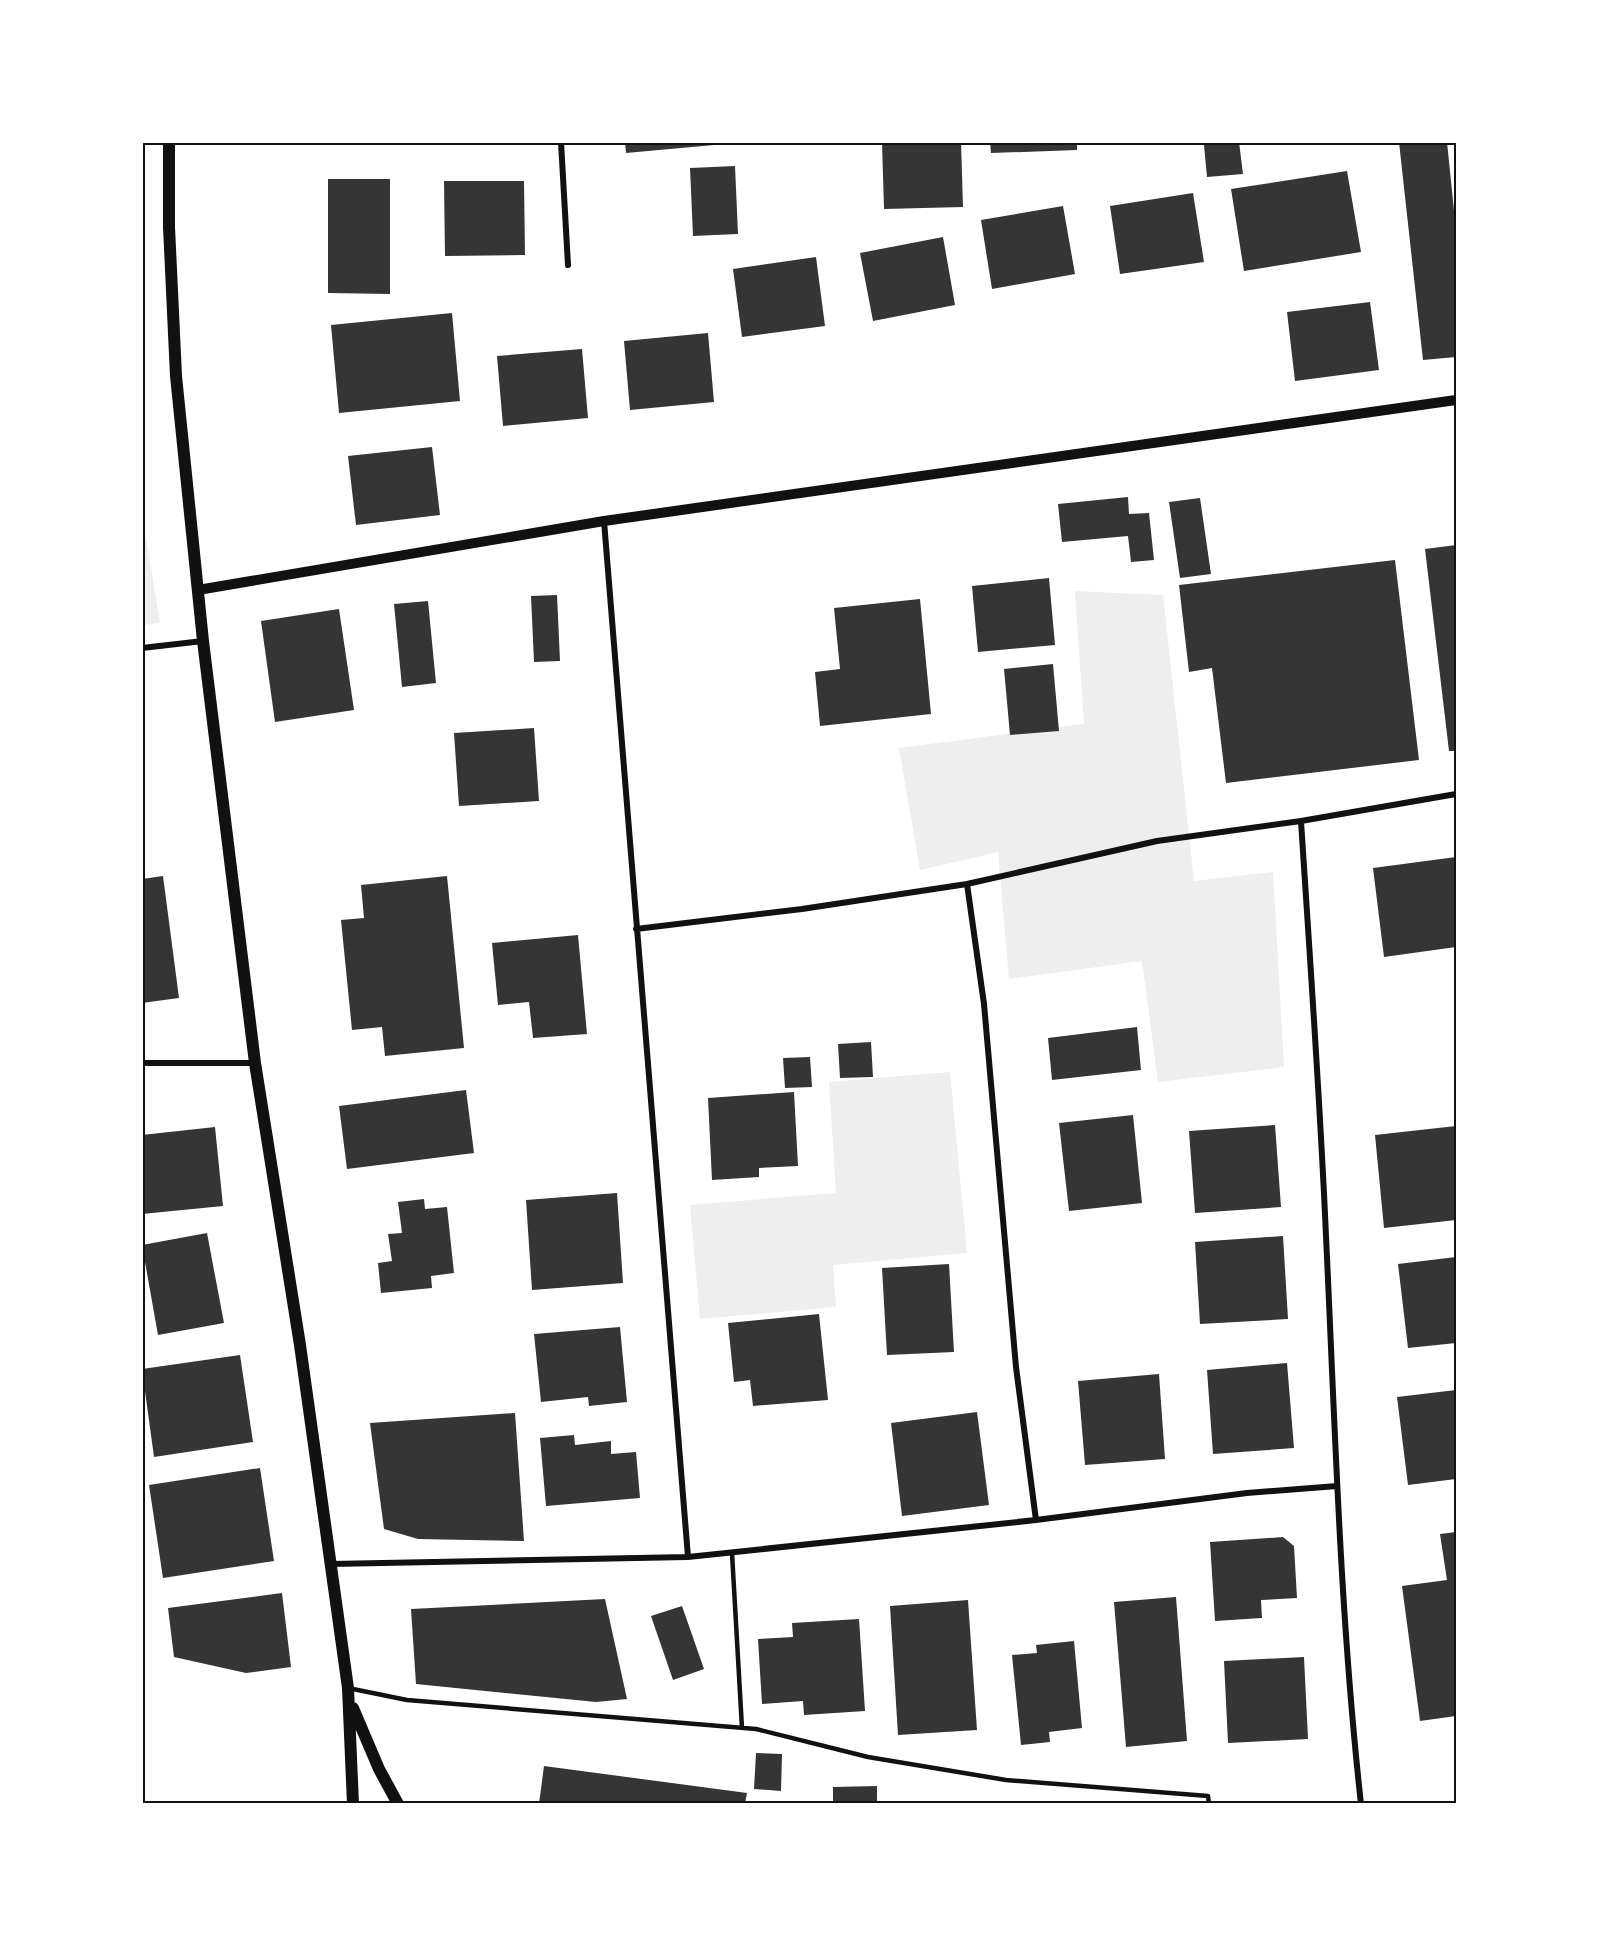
<svg xmlns="http://www.w3.org/2000/svg" width="1599" height="1946" viewBox="0 0 1599 1946" font-family="Commissioner,sans-serif">
<style>
.green{fill:#eee}
.building{fill:#353535}
.lines{fill:none;stroke-linecap:round;stroke-linejoin:round}
.service{stroke:#111;stroke-width:4.5}
.minor{stroke:#111;stroke-width:6}
.tertiary{stroke:#111;stroke-width:10}
.secondary{stroke:#111;stroke-width:12}
.neatline{fill:none;stroke:#111;stroke-width:2}
</style>
<rect width="100%" height="100%" fill="#fff"/>
<path class="green" d="M 143,537 L 146,537 L 160,623 L 143,625 Z
M 1075,591 L 1163,595 L 1194,881 L 1273,872 L 1284,1067 L 1158,1082 L 1142,961 L 1009,979 L 998,852 L 920,870 L 899,748 L 1084,724 Z
M 950,1072 L 967,1253 L 833,1265 L 836,1307 L 700,1319 L 690,1205 L 836,1193 L 829,1082 Z"/>
<path class="building" d="M 625,142 L 725,142 L 725,144 L 626,153 Z
M 882,142 L 961,142 L 963,207 L 884,209 Z
M 990,142 L 1077,142 L 1077,150 L 991,153 Z
M 1239,142 L 1243,174 L 1207,177 L 1204,145 Z
M 1399,142 L 1447,142 L 1456,230 L 1456,357 L 1423,360 Z
M 735,166 L 738,234 L 693,236 L 690,168 Z
M 1347,171 L 1361,252 L 1244,271 L 1231,189 Z
M 328,179 L 390,179 L 390,294 L 328,293 Z
M 444,181 L 524,181 L 525,255 L 445,256 Z
M 1193,193 L 1204,262 L 1120,274 L 1110,206 Z
M 1063,206 L 1075,274 L 992,289 L 981,220 Z
M 943,237 L 955,305 L 873,321 L 860,253 Z
M 816,257 L 825,326 L 742,337 L 733,269 Z
M 1370,302 L 1379,370 L 1295,381 L 1287,312 Z
M 452,313 L 460,401 L 339,413 L 331,325 Z
M 708,333 L 714,402 L 630,410 L 624,341 Z
M 582,349 L 588,418 L 503,426 L 497,356 Z
M 432,447 L 440,515 L 356,525 L 348,456 Z
M 1128,497 L 1129,514 L 1149,513 L 1154,560 L 1131,562 L 1128,536 L 1062,542 L 1058,504 Z
M 1200,498 L 1211,574 L 1180,578 L 1169,502 Z
M 1456,545 L 1456,751 L 1449,751 L 1425,549 Z
M 1395,560 L 1419,760 L 1226,783 L 1212,668 L 1189,672 L 1179,585 Z
M 1049,578 L 1055,645 L 978,652 L 972,586 Z
M 557,595 L 560,661 L 534,662 L 531,596 Z
M 920,599 L 931,714 L 820,726 L 815,672 L 840,669 L 834,608 Z
M 428,601 L 436,683 L 402,687 L 394,604 Z
M 339,609 L 354,710 L 275,722 L 261,621 Z
M 1053,664 L 1059,731 L 1010,735 L 1004,669 Z
M 534,728 L 539,801 L 459,806 L 454,733 Z
M 1456,857 L 1456,947 L 1384,957 L 1373,868 Z
M 163,876 L 179,998 L 142,1003 L 142,879 Z
M 447,876 L 464,1048 L 385,1056 L 382,1027 L 352,1030 L 341,920 L 364,918 L 361,885 Z
M 578,935 L 587,1034 L 533,1038 L 529,1002 L 498,1005 L 492,943 Z
M 1137,1027 L 1141,1070 L 1052,1080 L 1048,1038 Z
M 871,1042 L 873,1077 L 840,1078 L 838,1044 Z
M 810,1057 L 812,1087 L 785,1088 L 783,1058 Z
M 466,1090 L 474,1153 L 347,1169 L 339,1106 Z
M 794,1092 L 798,1166 L 759,1168 L 759,1177 L 712,1180 L 708,1098 Z
M 1133,1115 L 1142,1203 L 1069,1211 L 1059,1123 Z
M 1275,1125 L 1281,1207 L 1195,1213 L 1189,1131 Z
M 1456,1126 L 1456,1220 L 1384,1228 L 1375,1135 Z
M 215,1127 L 223,1206 L 142,1214 L 142,1135 Z
M 617,1193 L 623,1283 L 532,1290 L 526,1200 Z
M 424,1199 L 425,1209 L 447,1207 L 454,1273 L 431,1276 L 432,1288 L 381,1293 L 378,1263 L 392,1261 L 388,1234 L 402,1233 L 398,1202 Z
M 207,1233 L 224,1323 L 158,1335 L 142,1245 Z
M 1283,1236 L 1288,1319 L 1200,1324 L 1195,1242 Z
M 1456,1257 L 1456,1343 L 1408,1348 L 1398,1264 Z
M 949,1264 L 954,1352 L 887,1355 L 882,1268 Z
M 819,1314 L 828,1400 L 753,1406 L 750,1380 L 734,1382 L 728,1323 Z
M 620,1327 L 627,1402 L 589,1406 L 588,1397 L 541,1402 L 534,1334 Z
M 240,1355 L 253,1442 L 154,1457 L 142,1369 Z
M 1287,1363 L 1294,1448 L 1213,1454 L 1207,1370 Z
M 1159,1374 L 1165,1459 L 1085,1465 L 1078,1381 Z
M 1456,1390 L 1456,1479 L 1408,1485 L 1397,1397 Z
M 977,1412 L 989,1505 L 902,1516 L 891,1423 Z
M 515,1413 L 524,1541 L 418,1539 L 384,1529 L 370,1423 Z
M 574,1435 L 575,1445 L 611,1441 L 611,1454 L 636,1452 L 640,1498 L 546,1506 L 540,1438 Z
M 260,1468 L 274,1561 L 163,1578 L 149,1485 Z
M 1456,1532 L 1456,1716 L 1420,1721 L 1402,1586 L 1447,1580 L 1440,1534 Z
M 1283,1537 L 1294,1546 L 1297,1598 L 1261,1600 L 1262,1618 L 1215,1621 L 1210,1542 Z
M 282,1593 L 291,1667 L 246,1673 L 174,1657 L 168,1608 Z
M 1176,1597 L 1187,1741 L 1126,1747 L 1114,1602 Z
M 605,1599 L 627,1699 L 596,1702 L 416,1684 L 411,1609 Z
M 968,1600 L 977,1730 L 898,1735 L 890,1606 Z
M 682,1606 L 704,1669 L 673,1680 L 651,1616 Z
M 859,1619 L 865,1711 L 804,1715 L 803,1701 L 762,1704 L 758,1639 L 793,1637 L 792,1623 Z
M 1074,1641 L 1082,1728 L 1049,1732 L 1050,1742 L 1021,1745 L 1012,1655 L 1037,1653 L 1036,1645 Z
M 1304,1657 L 1308,1739 L 1228,1743 L 1224,1661 Z
M 756,1753 L 782,1754 L 781,1791 L 754,1789 Z
M 544,1766 L 747,1793 L 745,1804 L 539,1804 Z
M 877,1786 L 877,1804 L 833,1804 L 833,1787 Z"/>
<g class="lines">
<path class="service" d="M 732,1553 L 742,1728
M 348,1688 L 407,1700 L 756,1729 L 868,1757 L 1006,1780 L 1208,1796 L 1209,1804"/>
<path class="minor" d="M 561,142 L 568,265
M 604,521 L 688,1557
M 142,648 L 203,641
M 1301,821 C 1310,960 1320,1098 1326,1236 C 1335,1425 1340,1615 1361,1804
M 967,884 L 984,1004 L 1016,1367 L 1036,1520
M 636,929 L 802,909 L 967,884 L 1157,841 L 1301,821 L 1456,794
M 142,1063 L 255,1063
M 331,1564 L 688,1557 L 1036,1520 L 1247,1493 L 1337,1486"/>
<path class="tertiary" d="M 198,590 L 604,521 L 1456,400"/>
<path class="secondary" d="M 169,142 L 169,227 L 176,376 L 203,641 L 255,1063 L 300,1345 L 348,1688 L 353,1804
M 353,1708 L 379,1769 L 398,1804"/>
</g>
<rect width="1599" height="1946" fill="none" stroke="#ffffff" stroke-width="288"/>
<rect x="144" y="144" width="1311" height="1658" class="neatline"/>
</svg>
